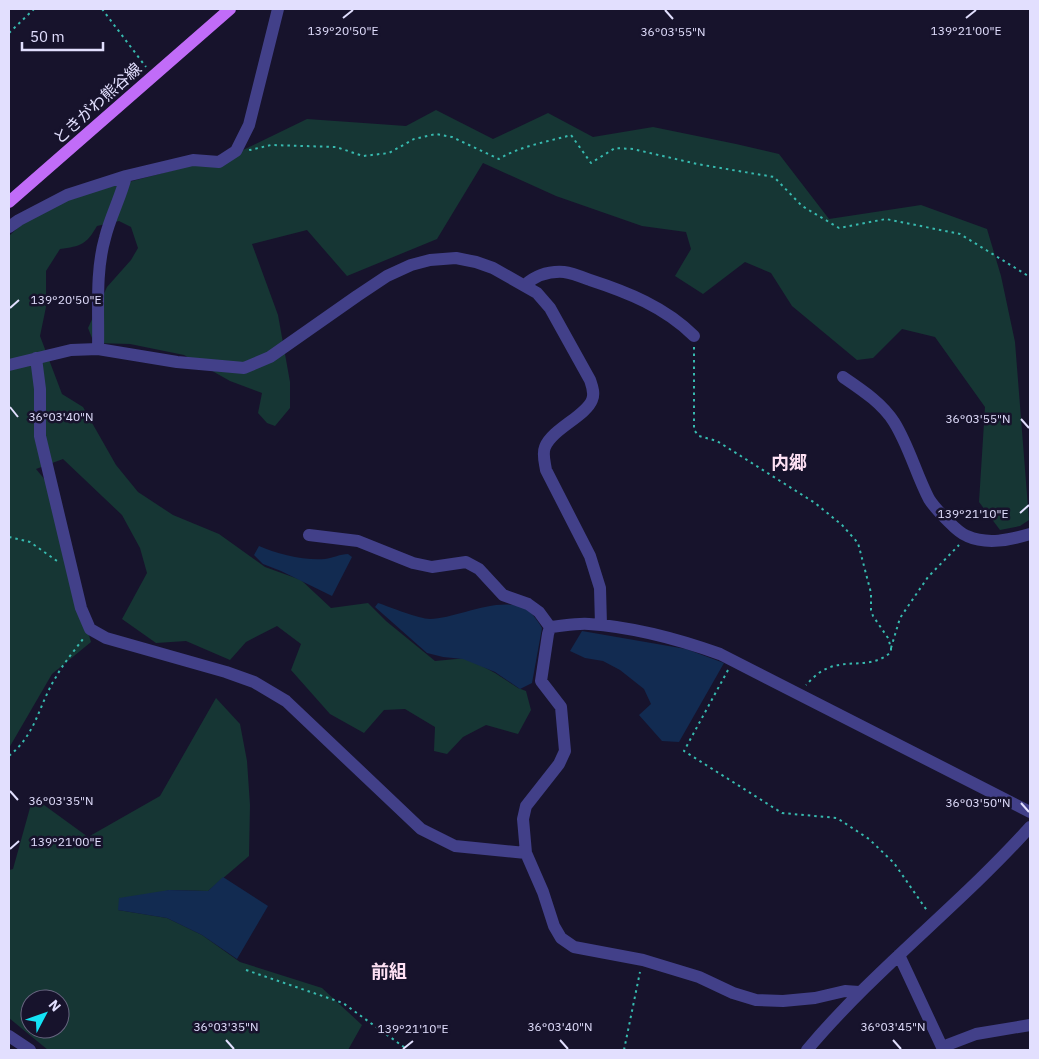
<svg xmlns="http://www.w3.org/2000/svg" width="1039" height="1059" viewBox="0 0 1039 1059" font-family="'IBM Plex Sans','Noto Sans JP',sans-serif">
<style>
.green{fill:#163634;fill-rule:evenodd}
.water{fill:#122b51}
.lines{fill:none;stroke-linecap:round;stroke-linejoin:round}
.path{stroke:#37baaf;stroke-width:2;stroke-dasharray:2.5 4;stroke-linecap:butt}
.minor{stroke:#424089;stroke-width:12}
.major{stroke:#c16cf8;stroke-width:12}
.ticks{fill:none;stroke:#e2dffe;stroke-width:2}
.labels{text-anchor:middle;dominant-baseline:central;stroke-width:5;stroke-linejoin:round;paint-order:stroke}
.street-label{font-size:16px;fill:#e2dffe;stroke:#17132c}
.neighbourhood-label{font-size:18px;font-weight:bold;fill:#fee1f4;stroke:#17132c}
.ticks-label{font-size:12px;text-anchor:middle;fill:#e2dffe;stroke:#17132c;stroke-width:5;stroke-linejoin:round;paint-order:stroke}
</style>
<rect width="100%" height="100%" fill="#17132c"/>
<path class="green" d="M 436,110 L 493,139 L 548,113 L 593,137 L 653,127 L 736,144 L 779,154 L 829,219 L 921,205 L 987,229 L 1001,276 L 1015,342 L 1029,520 L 1020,526 L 1000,530 L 979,502 L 985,407 L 935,337 L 902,329 L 873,358 L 857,360 L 792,306 L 771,273 L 745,262 L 703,294 L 675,276 L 691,249 L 686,232 L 642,226 L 556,196 L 483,163 L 437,239 L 347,276 L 307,230 L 252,244 L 278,315 L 290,382 L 290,408 L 275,426 L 267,423 L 258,413 L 262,393 L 230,381 L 184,355 L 130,344 L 94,343 L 88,328 L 107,287 L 131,260 L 138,248 L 131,227 L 119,221 L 97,226 C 86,245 81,246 60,249 L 46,271 L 46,307 L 40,336 L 62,394 L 83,407 L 116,465 L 138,492 L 173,515 L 219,534 L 265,567 L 301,580 L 331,608 L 368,603 L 386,621 L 435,661 L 467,658 L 495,673 L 518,688 L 526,691 L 531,710 L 518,734 L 486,725 L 463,737 L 447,754 L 434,751 L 435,727 L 405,709 L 384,710 L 364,733 L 330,714 L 291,670 L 301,644 L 277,626 L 246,642 L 230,660 L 186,641 L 156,643 L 122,619 L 147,573 L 140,548 L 122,515 L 63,459 L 36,469 L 51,487 L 81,608 L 91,642 L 52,674 L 9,748 L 9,236 L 24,222 L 68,198 L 235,154 L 307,119 L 406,126 Z
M 216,698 L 240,724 L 247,761 L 250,805 L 249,856 L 208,891 L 169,890 L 118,910 L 167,918 L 202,935 L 240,962 L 322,988 L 362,1025 L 348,1050 L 48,1050 L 9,1018 L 9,870 L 13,869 L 33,797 L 88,837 L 160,796 ZM 30,999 L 60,999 L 60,1029 L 30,1029 Z"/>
<path class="water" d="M 259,546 C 276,554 306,561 325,559 C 333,558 340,554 348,554 L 352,557 L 332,596 L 281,571 L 263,564 L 254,555 Z
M 378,603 C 390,607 419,619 430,619 C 458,619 507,591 531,613 C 535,617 539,623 542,628 L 532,683 L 520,689 L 495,672 L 463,659 L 443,657 L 427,653 L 375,607 Z
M 582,631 L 686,649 L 724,663 L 679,742 L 662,741 L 639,715 L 651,704 L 644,689 L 620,670 L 603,661 L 585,658 L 570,651 Z
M 223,877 L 268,906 L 237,959 L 202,935 L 167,918 L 118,910 L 119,898 L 169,890 L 208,891 Z"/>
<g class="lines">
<path class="path" d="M 102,9 L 146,67
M 9,33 L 34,9
M 250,149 L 250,150 L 271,145 L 336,147 L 363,156 L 389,153 L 414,139 L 436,134 L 452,137 L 499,159 C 520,146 547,142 571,135 L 591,163 L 615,148 L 633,149 L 697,164 L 774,177 L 802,206 L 839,228 L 886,219 L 960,234 L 1030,277
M 694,347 L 694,430 L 699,436 L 717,441 L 815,503 L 842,525 L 858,543 L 871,593 L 871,610 L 873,616 L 888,638 L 891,648 L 891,652 C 872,670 845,658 824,670 C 817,673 811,680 806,685
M 9,537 L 30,542 L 57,561
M 891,648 L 900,618 L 928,577 L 959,545
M 728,670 L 684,751 L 782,813 L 837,818 L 869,839 L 894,863 L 928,912
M 9,756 C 37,733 38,706 56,677 C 63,664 74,651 83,639
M 246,970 L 343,1003 L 408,1050
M 624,1050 L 640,972"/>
<path class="minor" d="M 9,227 L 19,220 L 67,195 L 126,176 L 193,160 L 219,162 L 236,151 L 249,125 L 278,9
M 525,285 C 536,275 549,271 564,272 C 572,273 582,277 590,280 C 627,292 665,307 694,336
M 98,349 C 99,312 95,273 105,238 C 110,217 121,197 126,176
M 36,358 L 40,389 L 40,436 L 81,608 L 90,629 L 106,638 L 226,672 L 254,682 L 286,701 L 421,829 L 455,846 L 526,853
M 9,365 L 71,350 L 98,349 L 177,362 L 244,368 L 270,357 L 357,296 L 387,276 L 411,265 L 430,260 L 456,258 L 476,262 L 493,268 L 537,293 L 550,308 L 590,380 C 592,386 595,393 592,400 C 586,416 552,429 545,447 C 542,454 545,463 546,470 L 590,556 L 600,588 L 601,625
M 843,377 C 862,390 882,403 894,422 C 909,446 916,474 929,499 C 934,507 940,513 946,519 C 952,525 959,533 967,536 C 987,545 1010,540 1030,534
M 309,535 L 358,541 L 413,563 L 432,567 L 466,562 L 479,569 L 503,595 L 528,604 L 539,612 L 550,627
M 550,627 L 548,634 L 541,681 L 561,707 L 565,751 L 559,764 L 526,806 L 523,819 L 526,853 L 543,892 L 554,926 L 561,938 L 574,947 L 643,960 L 699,977 L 733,993 L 756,1000 L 783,1001 L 815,998 L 845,991 L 859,992
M 550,627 C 563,626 576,623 589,624 C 633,627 678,639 720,654 L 1030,812
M 899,955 L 942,1047 L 976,1034 L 1030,1025
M 9,1036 L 30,1050
M 807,1050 C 875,969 960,905 1030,827"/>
<path class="major" d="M 9,202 L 230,9"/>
</g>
<path class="ticks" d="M 665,10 L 673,19M 343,18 L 353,10M 966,18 L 976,10M 10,308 L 19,300M 10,407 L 18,417M 1021,419 L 1029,428M 1020,513 L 1029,505M 10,791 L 18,800M 1021,803 L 1029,812M 10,849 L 19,841M 226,1040 L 234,1049M 560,1040 L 568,1049M 893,1040 L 901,1049M 403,1049 L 413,1041"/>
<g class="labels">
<g class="street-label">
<text transform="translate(97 103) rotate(-42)">ときがわ熊谷線</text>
</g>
<g class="neighbourhood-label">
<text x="789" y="462">内郷</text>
<text x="389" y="971">前組</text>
</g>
</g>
<g class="ticks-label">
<text x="343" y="35">139°20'50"E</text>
<text x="966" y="35">139°21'00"E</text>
<text x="673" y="36">36°03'55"N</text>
<text x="66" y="304">139°20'50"E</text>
<text x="61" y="421">36°03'40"N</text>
<text x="978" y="423">36°03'55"N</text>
<text x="973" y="518">139°21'10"E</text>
<text x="61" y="805">36°03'35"N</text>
<text x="978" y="807">36°03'50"N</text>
<text x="66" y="846">139°21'00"E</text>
<text x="226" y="1031">36°03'35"N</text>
<text x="560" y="1031">36°03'40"N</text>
<text x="893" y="1031">36°03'45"N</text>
<text x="413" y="1033">139°21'10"E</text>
</g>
<rect width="1039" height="1059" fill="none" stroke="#e2dffe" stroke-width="20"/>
<g transform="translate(45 1014) rotate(49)"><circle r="24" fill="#17132c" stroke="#686580"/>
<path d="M0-4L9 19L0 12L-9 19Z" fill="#14e3f5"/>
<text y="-8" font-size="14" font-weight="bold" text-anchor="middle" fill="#e2dffe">N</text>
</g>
<path d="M22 42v8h81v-8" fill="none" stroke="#e2dffe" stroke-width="2.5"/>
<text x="30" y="42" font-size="15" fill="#e2dffe" stroke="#17132c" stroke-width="4" paint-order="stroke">50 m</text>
</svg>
